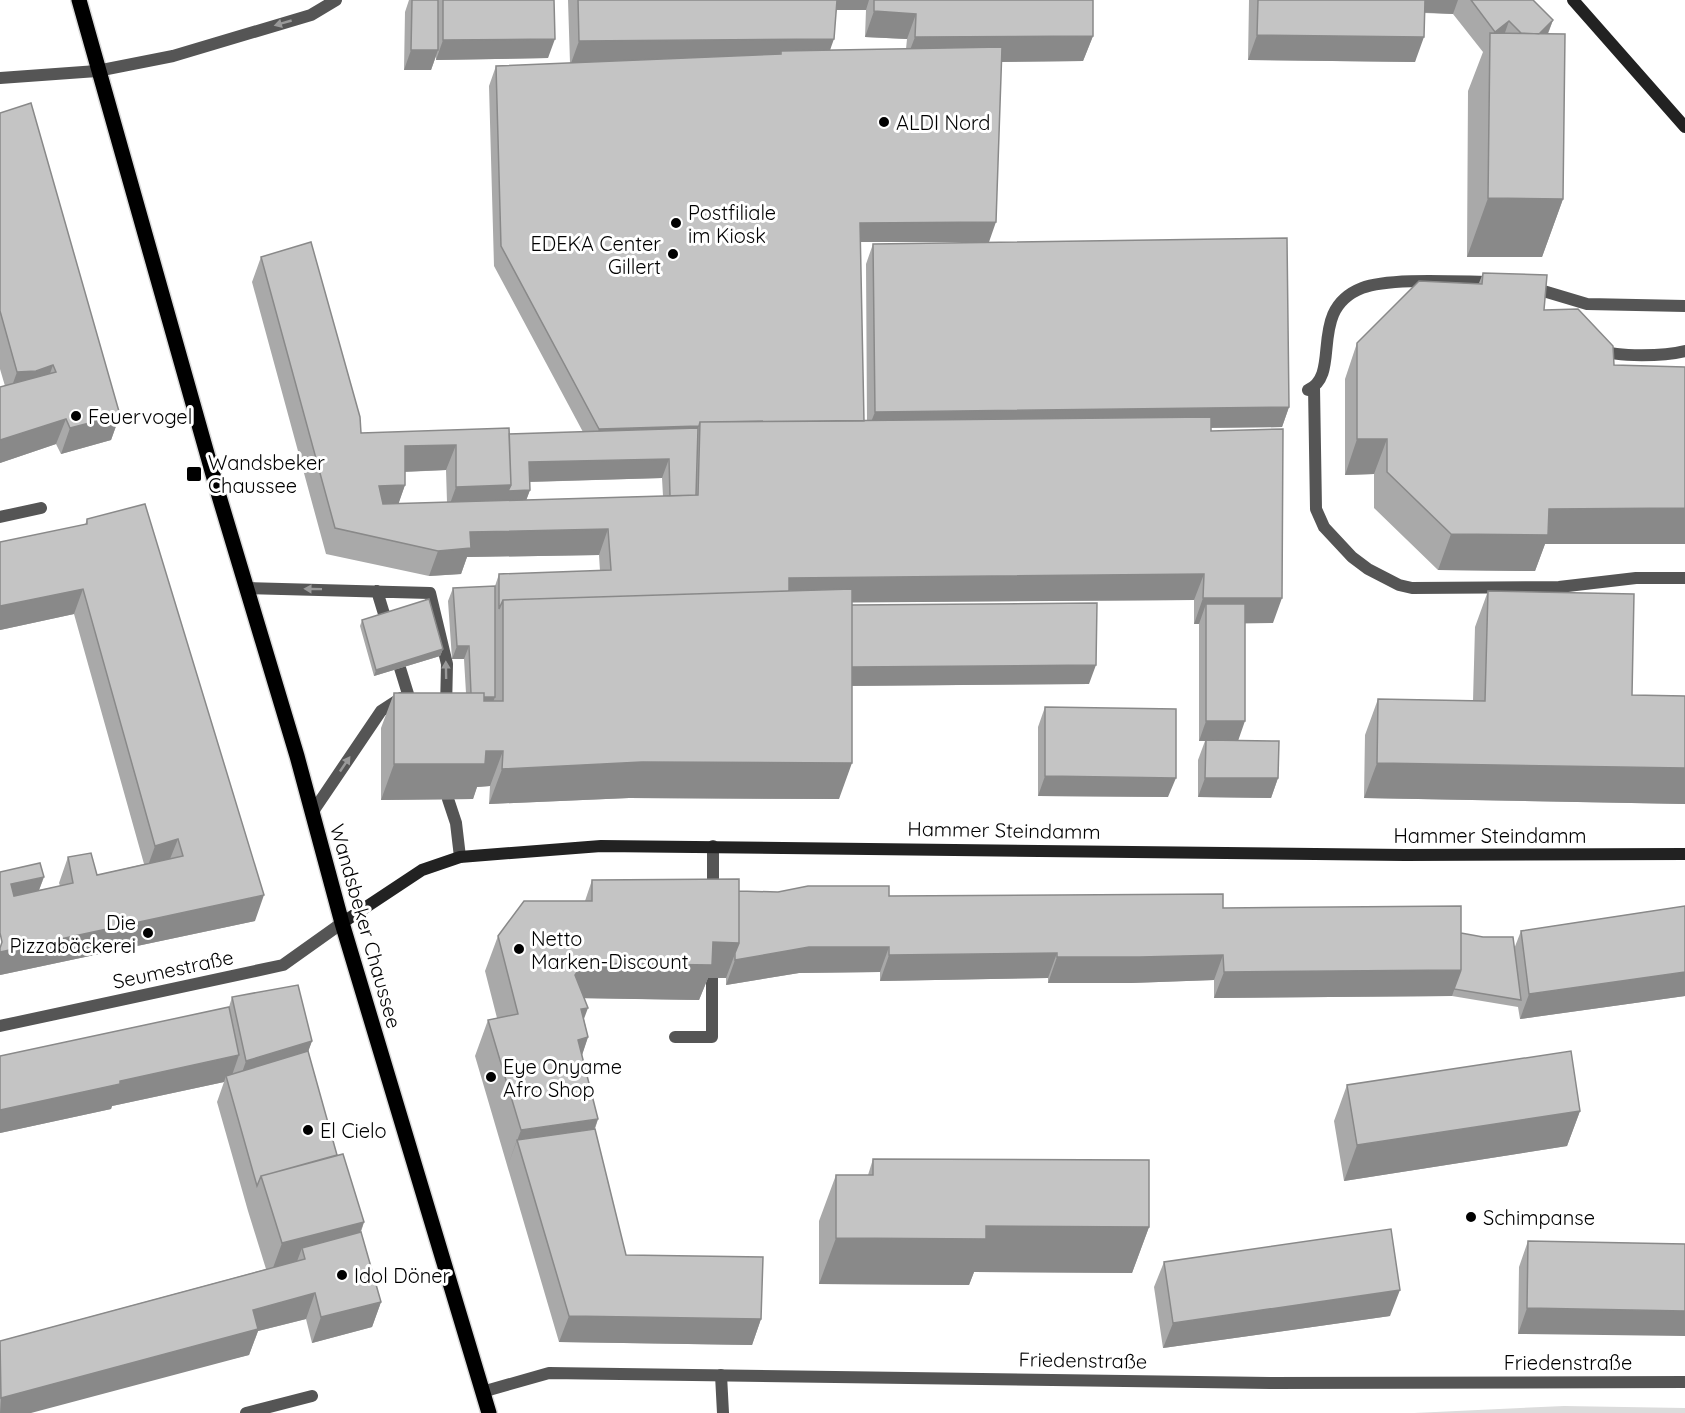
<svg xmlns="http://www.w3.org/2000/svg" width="1685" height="1413" viewBox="0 0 1685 1413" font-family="Quicksand,sans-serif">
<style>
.green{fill:#dcdcdc}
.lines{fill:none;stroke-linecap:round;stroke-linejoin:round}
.primary-casing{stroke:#dbdbdb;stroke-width:18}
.lane{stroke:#555;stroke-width:12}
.street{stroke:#555;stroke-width:12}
.secondary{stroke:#222;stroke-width:12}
.primary{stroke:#000;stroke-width:15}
.wall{fill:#a9a9a9;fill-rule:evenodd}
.shaded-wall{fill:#898989}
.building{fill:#c4c4c4;stroke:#898989;stroke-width:1.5}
.oneway{fill:#999}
.poi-dot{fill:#000;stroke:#fff;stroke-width:2}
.labels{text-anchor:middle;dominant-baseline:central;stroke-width:6;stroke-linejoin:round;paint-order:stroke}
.poi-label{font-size:20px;fill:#000;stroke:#fff;text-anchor:start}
.street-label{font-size:20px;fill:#000;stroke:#fff}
</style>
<rect width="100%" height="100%" fill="#fff"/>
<path class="green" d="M 1564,1406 L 1685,1408 L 1685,1413 L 1414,1413 Z"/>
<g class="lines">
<defs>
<path id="primary" d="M 79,0 L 219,496 L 297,756 L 342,923 L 489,1413"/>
</defs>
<use href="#primary" class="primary-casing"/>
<path class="lane" d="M 1530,287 L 1587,304 L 1685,306
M 1599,349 C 1617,358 1666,356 1685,351
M 1314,387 L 1316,509 L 1324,527 L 1352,557 L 1368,569 L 1399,585 L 1412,588 L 1559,587 L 1636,578 L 1685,578
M 1308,390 C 1343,374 1306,310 1362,288 C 1389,277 1463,282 1495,282
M 247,588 L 430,593 L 447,664 L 446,709
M 377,591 L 388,627
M 396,655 L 408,694
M 448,799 L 456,823 L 460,857
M 312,813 L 381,711 L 401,698
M 713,895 L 713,846
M 675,1037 L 712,1037 L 712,978
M 721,1375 L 723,1413"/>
<path class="street" d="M 0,78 L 97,71 L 173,56 L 311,15 L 336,0
M 0,517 L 41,508
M 0,1026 L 283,965 L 342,923
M 482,1392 L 549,1373 L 1270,1383 L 1685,1382
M 246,1413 L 312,1396"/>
<path class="secondary" d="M 1573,0 L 1685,127
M 342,923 L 422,870 L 460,857 L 601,846 L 1405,855 L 1685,854"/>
<use href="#primary" class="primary"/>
</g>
<path class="wall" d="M 409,0 L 554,0 L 548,58 L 436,60 L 436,56 L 431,70 L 404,70 L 405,12 Z
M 568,0 L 1093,0 L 1093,36 L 1083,61 L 1001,62 L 989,242 L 860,242 L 864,421 L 867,421 L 866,264 L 873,244 L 1289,407 L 1282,427 L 1211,428 L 1211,431 L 1273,623 L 1245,623 L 1238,740 L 1278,778 L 1271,798 L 1198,797 L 1198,760 L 1205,741 L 1199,741 L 1199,624 L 1194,624 L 1194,600 L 852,602 L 852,605 L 1089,684 L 852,686 L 839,799 L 629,798 L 489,804 L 490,786 L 477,787 L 473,799 L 381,800 L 381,728 L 394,693 L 466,693 L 464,659 L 452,659 L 448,601 L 453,588 L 495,586 L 499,574 L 600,571 L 599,555 L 467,557 L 461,574 L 429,576 L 326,554 L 252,282 L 261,257 L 361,433 L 509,434 L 583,432 L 494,266 L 489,86 L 496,66 L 570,63 ZM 836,10 L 866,10 L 865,37 L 907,39 L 906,49 L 830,50 ZM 446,470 L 447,502 L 398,504 L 405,485 L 405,472 ZM 662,478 L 663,496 L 526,500 L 530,490 L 530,482 Z
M 1249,0 L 1533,0 L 1553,20 L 1548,34 L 1563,199 L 1542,257 L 1467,257 L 1468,91 L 1483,52 L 1453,14 L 1424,13 L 1415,62 L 1248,60 Z
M 0,113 L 120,415 L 111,440 L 61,454 L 56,444 L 0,463 L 0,387 L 5,386 L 0,369 Z
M 1483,273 L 1544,310 L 1614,365 L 1685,367 L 1685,544 L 1545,544 L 1535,571 L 1438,570 L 1374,508 L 1374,474 L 1345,475 L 1345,379 L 1357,343 L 1479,283 Z
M 87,519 L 255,921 L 0,975 L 44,877 L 39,890 L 60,886 L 59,883 L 68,857 L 97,875 L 144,864 L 74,614 L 0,630 L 0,542 L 85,525 Z
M 1488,591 L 1632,695 L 1685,696 L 1685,804 L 1364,798 L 1365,735 L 1378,699 L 1473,701 L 1475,627 Z
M 362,620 L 443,649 L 440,656 L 374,676 L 360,626 Z
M 1045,707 L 1168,797 L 1038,796 L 1038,727 Z
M 592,880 L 739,891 L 1223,908 L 1461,933 L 1514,949 L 1521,931 L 1685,906 L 1685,996 L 1520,1019 L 1518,1007 L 1452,996 L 1214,998 L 1214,980 L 1131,983 L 1048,983 L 1048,978 L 880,981 L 880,972 L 799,973 L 726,985 L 726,978 L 708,978 L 699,1000 L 584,998 L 584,1019 L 588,1037 L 582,1055 L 598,1119 L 595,1129 L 626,1255 L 761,1319 L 752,1345 L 559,1342 L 475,1056 L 488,1020 L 497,1018 L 485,971 L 498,936 L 585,901 Z
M 232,997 L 312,1041 L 308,1051 L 337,1155 L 364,1222 L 361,1232 L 381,1302 L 372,1327 L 312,1343 L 306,1319 L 258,1331 L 249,1355 L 0,1413 L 0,1341 L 266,1269 L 248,1211 L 217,1102 L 224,1082 L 112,1106 L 111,1109 L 0,1133 L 0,1056 L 229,1007 Z
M 1347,1085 L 1580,1111 L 1567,1146 L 1344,1181 L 1334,1121 Z
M 873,1159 L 1149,1227 L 1132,1273 L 974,1272 L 969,1285 L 819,1284 L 819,1221 L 836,1175 L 868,1175 Z
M 1528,1241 L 1685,1244 L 1518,1334 L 1519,1267 Z
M 1164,1262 L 1390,1316 L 1163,1348 L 1154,1287 Z"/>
<path class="shaded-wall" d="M 832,0 L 869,0 L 866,10 L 828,10 Z
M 1420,0 L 1458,0 L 1453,14 L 1415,12 Z
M 874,11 L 916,14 L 907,39 L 865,37 Z
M 1553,20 L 1543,45 L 1530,43 Z
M 1509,21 L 1500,47 L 1489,48 L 1495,32 Z
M 1257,35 L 1424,37 L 1415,62 L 1248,60 Z
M 1093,36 L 1083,61 L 905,63 L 915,37 Z
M 555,39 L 548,58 L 436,60 L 443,40 Z
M 834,39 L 825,64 L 781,54 L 781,51 L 776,65 L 570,66 L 579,41 Z
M 411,50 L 438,50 L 431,70 L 404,70 Z
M 1488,198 L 1563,199 L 1542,257 L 1467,257 Z
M 996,222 L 989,242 L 853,242 L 860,223 Z
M 53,365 L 44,391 L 8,397 L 17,372 Z
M 1289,407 L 1282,427 L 867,432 L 875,412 Z
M 120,415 L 111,440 L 61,454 L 70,428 Z
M 66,419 L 56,444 L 0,463 L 0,440 Z
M 699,426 L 691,445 L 592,448 L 599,429 Z
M 1357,439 L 1387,439 L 1374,474 L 1345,475 Z
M 456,445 L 446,470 L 396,472 L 405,446 Z
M 669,459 L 662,478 L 522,482 L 529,462 Z
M 405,485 L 396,511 L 370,512 L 379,486 Z
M 511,485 L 530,490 L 523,509 L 447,512 L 456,487 Z
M 1685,508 L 1685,544 L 1545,544 L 1535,571 L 1438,570 L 1451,534 L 1549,509 Z
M 608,529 L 599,555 L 467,557 L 461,574 L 429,576 L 438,551 L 470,532 Z
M 1204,574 L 1194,600 L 788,603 L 789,578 Z
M 83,589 L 74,614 L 0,630 L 0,606 Z
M 1203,598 L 1282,598 L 1273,623 L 1206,624 L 1206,604 L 1199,624 L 1194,624 Z
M 457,646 L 469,646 L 464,659 L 452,659 Z
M 443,649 L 440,656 L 374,676 L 376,670 Z
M 1096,665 L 1089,684 L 838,686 L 845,667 Z
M 472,696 L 495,697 L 490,711 Z
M 1206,721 L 1245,721 L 1238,741 L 1199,741 Z
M 486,751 L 503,751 L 490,786 L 477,787 L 473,799 L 381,800 L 394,764 Z
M 642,762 L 852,763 L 839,799 L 629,798 L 489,804 L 502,769 Z
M 1377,763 L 1685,768 L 1685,804 L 1364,798 Z
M 1045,776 L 1176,778 L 1168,797 L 1038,796 Z
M 1205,778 L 1278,778 L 1271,798 L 1198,797 Z
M 178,839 L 168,864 L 146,871 L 155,846 Z
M 44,877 L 34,903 L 2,910 L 11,884 Z
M 264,895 L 255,921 L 0,975 L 0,952 Z
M 713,942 L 739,943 L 726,978 L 708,978 L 699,1000 L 570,998 L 575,975 L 583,963 Z
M 809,947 L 889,947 L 880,972 L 799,973 L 726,985 L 735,960 Z
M 1057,953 L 1048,978 L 880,981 L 889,955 Z
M 1223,955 L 1214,980 L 1131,983 L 1048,983 L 1057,957 Z
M 1461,970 L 1452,996 L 1214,998 L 1224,972 Z
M 1685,972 L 1685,996 L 1520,1019 L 1529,994 Z
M 588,1008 L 575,1043 L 581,1009 Z
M 588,1037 L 576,1073 L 578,1040 Z
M 312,1041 L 299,1077 L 234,1096 L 246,1061 Z
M 239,1055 L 230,1081 L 226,1076 L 224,1082 L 112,1106 L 111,1109 L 0,1133 L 0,1110 L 120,1081 Z
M 1580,1111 L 1567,1146 L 1344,1181 L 1357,1145 Z
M 598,1119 L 585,1154 L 517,1140 L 508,1165 L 521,1130 Z
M 364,1222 L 351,1257 L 305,1259 L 302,1248 L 293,1272 L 269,1279 L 282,1243 Z
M 986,1226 L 1149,1227 L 1132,1273 L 974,1272 L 969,1285 L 819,1284 L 836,1238 Z
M 1400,1290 L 1390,1316 L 1163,1348 L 1173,1323 Z
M 315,1293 L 306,1319 L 258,1331 L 249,1355 L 31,1413 L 0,1413 L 1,1398 L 253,1310 Z
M 381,1302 L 372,1327 L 312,1343 L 321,1317 Z
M 1527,1308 L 1685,1311 L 1685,1336 L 1518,1334 Z
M 569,1316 L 761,1319 L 752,1345 L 559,1342 Z"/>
<path class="building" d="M 412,0 L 438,0 L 438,50 L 411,50 Z
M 443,0 L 554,0 L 555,39 L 443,40 Z
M 578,0 L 837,0 L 834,39 L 579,41 Z
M 874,0 L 1093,0 L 1093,36 L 915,37 L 916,14 L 874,11 Z
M 1258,0 L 1425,0 L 1424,37 L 1257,35 Z
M 1471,0 L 1533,0 L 1553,20 L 1539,34 L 1521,33 L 1509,21 L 1495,32 Z
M 1490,33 L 1565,34 L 1563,199 L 1488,198 Z
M 1002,47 L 996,222 L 860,223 L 864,421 L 700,422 L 699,426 L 599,429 L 501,246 L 496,66 L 781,54 L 781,51 Z
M 31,103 L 120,415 L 70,428 L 66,419 L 0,440 L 0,387 L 56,372 L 53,365 L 36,371 L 17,372 L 0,311 L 0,113 Z
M 1287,238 L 1289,407 L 875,412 L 873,244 Z
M 311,242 L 360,417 L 361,433 L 509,428 L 511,485 L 456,487 L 456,445 L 405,446 L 405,485 L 379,486 L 383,504 L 698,495 L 700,422 L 1211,417 L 1211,431 L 1283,429 L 1282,598 L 1203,598 L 1204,574 L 789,578 L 789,591 L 503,600 L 499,609 L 499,574 L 611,570 L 608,529 L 470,532 L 471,548 L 438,551 L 335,528 L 261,257 Z
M 1483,273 L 1547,275 L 1544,310 L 1578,309 L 1613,346 L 1614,365 L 1685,367 L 1685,508 L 1549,509 L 1548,535 L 1451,534 L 1387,472 L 1387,439 L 1357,439 L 1357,343 L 1419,281 L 1482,284 Z
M 698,428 L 696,495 L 670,496 L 669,459 L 529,462 L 530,490 L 508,491 L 511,485 L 509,434 Z
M 145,504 L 264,895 L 0,952 L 0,948 L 2,942 L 0,933 L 0,872 L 40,863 L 44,877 L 11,884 L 14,896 L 73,883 L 68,857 L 91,853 L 97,875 L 183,856 L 178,839 L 155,846 L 83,589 L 0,606 L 0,542 L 87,524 L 87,519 Z
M 495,586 L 495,697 L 484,697 L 484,693 L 471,693 L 469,646 L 457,646 L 453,588 Z
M 852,589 L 852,763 L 642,762 L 502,769 L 503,751 L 486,751 L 485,764 L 394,764 L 394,693 L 484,693 L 484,701 L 503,701 L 503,600 Z
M 1488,591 L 1634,594 L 1632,695 L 1685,696 L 1685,768 L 1377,763 L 1378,699 L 1485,701 Z
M 429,599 L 443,649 L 376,670 L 362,620 Z
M 1097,603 L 1096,665 L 852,667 L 852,605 Z
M 1206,604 L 1245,604 L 1245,721 L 1206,721 Z
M 1045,707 L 1176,709 L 1176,778 L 1045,776 Z
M 1206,740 L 1279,741 L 1278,778 L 1205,778 Z
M 739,879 L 739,943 L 713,942 L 712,965 L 583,963 L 575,975 L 588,1008 L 581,1009 L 588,1037 L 578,1040 L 598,1119 L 521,1130 L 488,1020 L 518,1014 L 498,936 L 524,901 L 592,901 L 592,880 Z
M 808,886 L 889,886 L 889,896 L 1223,894 L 1223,908 L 1461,906 L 1461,970 L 1224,972 L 1223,955 L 1140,957 L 1057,957 L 1057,953 L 889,955 L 889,947 L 809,947 L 735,960 L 735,953 L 739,943 L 739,891 L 778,892 Z
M 1685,906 L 1685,972 L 1529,994 L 1521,931 Z
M 1461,933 L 1483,937 L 1513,937 L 1521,1000 L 1454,989 L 1461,970 Z
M 298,985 L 312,1041 L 246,1061 L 232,997 Z
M 229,1007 L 239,1055 L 120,1081 L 120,1084 L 0,1110 L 0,1056 Z
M 308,1051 L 337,1155 L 261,1176 L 257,1186 L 226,1076 Z
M 1571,1051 L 1580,1111 L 1357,1145 L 1347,1085 Z
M 595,1129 L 626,1255 L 763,1257 L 761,1319 L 569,1316 L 517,1140 Z
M 343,1154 L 364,1222 L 282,1243 L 261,1176 Z
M 873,1159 L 1149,1160 L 1149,1227 L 986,1226 L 986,1239 L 836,1238 L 836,1175 L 873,1175 Z
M 1391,1229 L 1400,1290 L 1173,1323 L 1164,1262 Z
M 361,1232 L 381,1302 L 321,1317 L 315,1293 L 253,1310 L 258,1329 L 1,1398 L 0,1341 L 305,1259 L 302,1248 Z
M 1528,1241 L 1685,1244 L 1685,1311 L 1527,1308 Z"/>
<defs><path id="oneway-solid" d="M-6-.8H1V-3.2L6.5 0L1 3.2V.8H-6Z" transform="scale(1.5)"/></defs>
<g class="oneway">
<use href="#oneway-solid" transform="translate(283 23) rotate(164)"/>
<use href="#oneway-solid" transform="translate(313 589) rotate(-179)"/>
<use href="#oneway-solid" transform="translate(446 670) rotate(-91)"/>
<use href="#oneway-solid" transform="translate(345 764) rotate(-56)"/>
</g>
<g class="poi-dot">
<circle cx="884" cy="122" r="6"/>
<circle cx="676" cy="223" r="6"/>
<circle cx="673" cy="254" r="6"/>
<circle cx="76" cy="416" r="6"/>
<rect x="186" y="466" width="16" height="16" rx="3"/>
<circle cx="148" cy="933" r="6"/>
<circle cx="519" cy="949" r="6"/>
<circle cx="491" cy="1077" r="6"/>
<circle cx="308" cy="1130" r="6"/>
<circle cx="1471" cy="1217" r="6"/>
<circle cx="342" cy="1275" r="6"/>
</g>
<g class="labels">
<g class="poi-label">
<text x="896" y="122">ALDI Nord</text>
<text x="688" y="212">Postfiliale<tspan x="688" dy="23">im Kiosk</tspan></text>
<text x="661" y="243" text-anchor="end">EDEKA Center<tspan x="661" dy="23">Gillert</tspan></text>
<text x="88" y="416">Feuervogel</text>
<text x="208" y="462">Wandsbeker<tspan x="208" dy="23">Chaussee</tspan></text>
<text x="136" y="922" text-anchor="end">Die<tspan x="136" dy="23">Pizzabäckerei</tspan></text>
<text x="531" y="938">Netto<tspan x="531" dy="23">Marken-Discount</tspan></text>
<text x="503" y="1066">Eye Onyame<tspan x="503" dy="23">Afro Shop</tspan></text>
<text x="320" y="1130">El Cielo</text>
<text x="1483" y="1217">Schimpanse</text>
<text x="354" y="1275">Idol Döner</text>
</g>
<g class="street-label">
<text transform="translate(1004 830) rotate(1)">Hammer Steindamm</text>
<text x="1490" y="835">Hammer Steindamm</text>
<text transform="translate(366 926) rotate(74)">Wandsbeker Chaussee</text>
<text transform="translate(173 969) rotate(-12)">Seumestraße</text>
<text transform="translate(1083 1360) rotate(1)">Friedenstraße</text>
<text x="1568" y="1362">Friedenstraße</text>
</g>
</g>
</svg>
